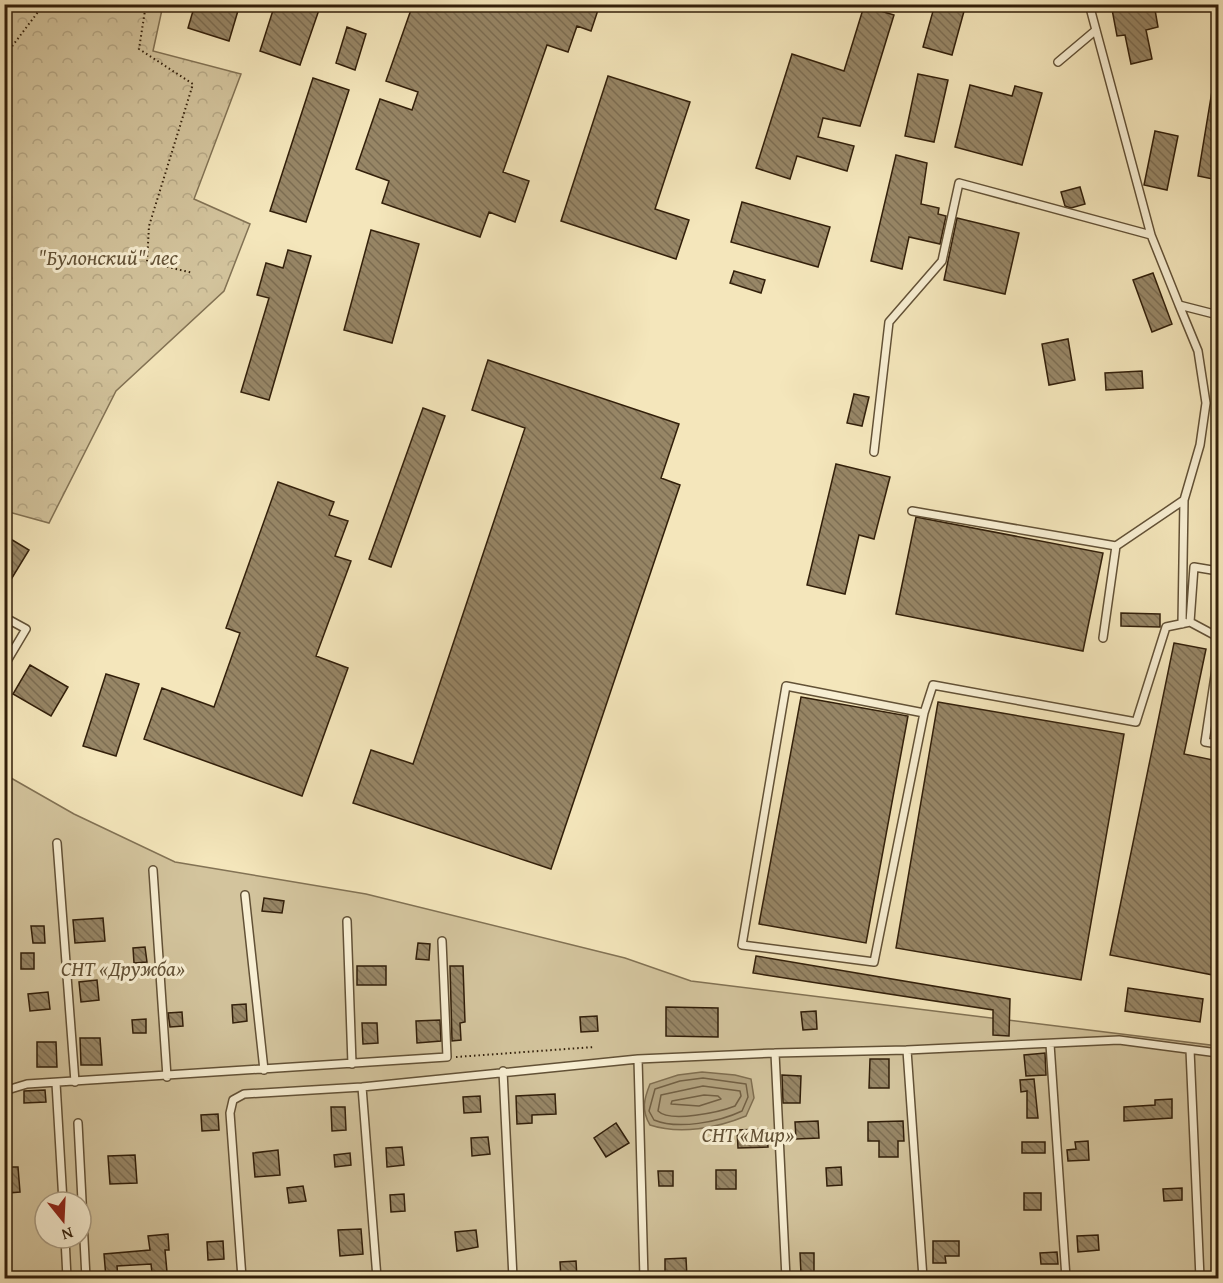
<svg xmlns="http://www.w3.org/2000/svg" width="1223" height="1283" viewBox="0 0 1223 1283" font-family="'Gentium Book Plus',serif">
<style>
.forest{fill:url(#forest-crowns);stroke:#827254;stroke-width:1.5}
.green{fill:#d3c49d;stroke:#827254;stroke-width:1.5;fill-rule:evenodd}
.water{fill:#b2a27f;stroke:#7f6e50;stroke-width:1.5}
.lines{fill:none;stroke-linecap:round;stroke-linejoin:round}
.shore{stroke:#726044;stroke-width:1.5}
.building{fill:url(#building-back-hatch);stroke:#321f0a;stroke-width:1.5}
.lane-casing{stroke:#625136;stroke-width:10}
.path{stroke:#321f0a;stroke-width:2;stroke-dasharray:1.5 3;stroke-linecap:butt}
.lane{stroke:#f8efd3;stroke-width:7}
.labels{text-anchor:middle;dominant-baseline:central;stroke-width:6;stroke-linejoin:round;paint-order:stroke}
.park-label{font-size:21px;font-style:italic;fill:#625136;stroke:#f8efd3}
</style>
<defs>
<pattern id="forest-crowns" width="20" height="18" patternUnits="userSpaceOnUse" patternTransform="scale(1.5)"><rect width="20" height="18" fill="#d3c49d"/><path d="M2 6a3 3 0 1 1 6 0M12 15a3 3 0 1 1 6 0" fill="none" stroke="#b6a886"/></pattern>
<pattern id="building-back-hatch" width="6" height="6" patternUnits="userSpaceOnUse" patternTransform="scale(1.5)"><rect width="6" height="6" fill="#978666"/><path d="M-1 5l2 2M0 0l6 6M5-1l2 2" fill="none" stroke="#7c6d52"/></pattern>
</defs>
<rect width="100%" height="100%" fill="#f4e6bb"/>
<filter id="stains"><feTurbulence type="fractalNoise" baseFrequency=".00333" numOctaves="4"/><feColorMatrix values="0 0 0 0 .2 0 0 0 0 .09 0 0 0 0 .02 0 0 0 .5 -.17"/></filter>
<radialGradient id="worn" r=".72"><stop offset=".6" stop-color="#630" stop-opacity="0"/><stop offset="1" stop-color="#630" stop-opacity=".3"/></radialGradient>
<path class="forest" d="M 4,5 L 163,5 L 153,51 L 241,74 L 194,199 L 250,224 L 224,291 L 116,391 L 49,523 L 5,511 Z"/>
<path class="green" d="M 4,774 L 74,814 L 175,862 L 366,894 L 625,958 L 691,981 L 1218,1046 L 1218,1278 L 5,1278 ZM 45,1202 L 81,1202 L 81,1238 L 45,1238 Z"/>
<path class="water" d="M 702,1072 L 735,1075 L 751,1079 L 754,1098 L 746,1116 C 717,1128 680,1135 650,1125 C 641,1110 644,1099 650,1084 L 678,1075 Z"/>
<g class="lines">
<path class="shore" d="M 703,1078 L 746,1084 L 748,1097 L 742,1111 C 719,1122 678,1130 654,1120 L 649,1111 L 655,1089 L 680,1081 Z
M 703,1086 L 740,1091 L 741,1096 L 735,1106 C 720,1112 670,1123 658,1111 L 661,1095 Z
M 704,1095 L 718,1096 L 721,1099 L 699,1106 L 671,1104 L 672,1101 Z"/>
</g>
<path class="building" d="M 195,4 L 240,4 L 229,41 L 188,28 Z
M 275,4 L 321,4 L 300,65 L 260,51 Z
M 413,4 L 600,4 L 591,31 L 577,26 L 568,52 L 547,45 L 503,172 L 529,181 L 515,222 L 489,212 L 480,237 L 382,203 L 389,181 L 356,169 L 380,99 L 412,110 L 418,92 L 386,81 Z
M 935,4 L 966,4 L 952,55 L 923,47 Z
M 1111,4 L 1154,4 L 1158,27 L 1146,30 L 1152,59 L 1131,64 L 1125,35 L 1117,36 Z
M 864,6 L 894,15 L 860,126 L 823,118 L 818,137 L 854,146 L 847,171 L 797,156 L 790,179 L 756,168 L 792,54 L 844,71 Z
M 347,27 L 366,34 L 355,70 L 336,63 Z
M 918,74 L 948,80 L 934,142 L 905,136 Z
M 608,76 L 690,102 L 655,209 L 689,220 L 676,259 L 561,221 Z
M 313,78 L 349,90 L 306,222 L 270,211 Z
M 970,85 L 1012,96 L 1015,86 L 1042,93 L 1022,165 L 955,147 Z
M 1212,91 L 1218,92 L 1218,180 L 1198,176 Z
M 1155,131 L 1178,136 L 1167,190 L 1144,185 Z
M 896,155 L 927,163 L 921,204 L 939,208 L 938,214 L 946,216 L 940,244 L 909,237 L 902,269 L 871,261 Z
M 1080,187 L 1085,204 L 1071,208 L 1065,206 L 1061,192 Z
M 742,202 L 830,227 L 818,267 L 731,242 Z
M 957,218 L 1019,233 L 1005,294 L 944,280 Z
M 371,230 L 419,244 L 392,343 L 344,330 Z
M 288,250 L 311,256 L 269,400 L 241,392 L 269,298 L 257,295 L 266,263 L 283,268 Z
M 734,271 L 765,280 L 761,293 L 730,283 Z
M 1153,273 L 1172,324 L 1152,332 L 1133,280 Z
M 1068,339 L 1075,380 L 1049,385 L 1042,344 Z
M 488,360 L 679,424 L 661,478 L 680,485 L 551,869 L 353,803 L 371,750 L 413,764 L 525,428 L 472,410 Z
M 1142,371 L 1143,388 L 1106,390 L 1105,373 Z
M 854,394 L 869,397 L 862,426 L 847,423 Z
M 423,408 L 445,416 L 391,567 L 369,559 Z
M 836,464 L 890,477 L 874,539 L 859,535 L 845,594 L 807,585 Z
M 278,482 L 334,502 L 329,515 L 348,521 L 335,556 L 351,561 L 316,656 L 348,668 L 302,796 L 144,739 L 162,688 L 214,707 L 240,633 L 226,628 Z
M 916,517 L 1103,553 L 1083,651 L 896,614 Z
M 4,535 L 29,550 L 4,591 Z
M 1121,613 L 1160,614 L 1160,627 L 1121,626 Z
M 1174,643 L 1206,649 L 1184,754 L 1218,761 L 1218,976 L 1110,955 Z
M 30,665 L 68,687 L 51,716 L 13,694 Z
M 106,674 L 139,684 L 116,756 L 83,746 Z
M 801,697 L 908,716 L 866,943 L 759,924 Z
M 938,702 L 1124,734 L 1081,980 L 896,948 Z
M 264,898 L 284,901 L 282,913 L 262,911 Z
M 103,918 L 105,941 L 75,943 L 73,920 Z
M 31,926 L 44,926 L 45,943 L 33,943 Z
M 418,943 L 430,944 L 429,960 L 416,959 Z
M 145,947 L 147,962 L 134,963 L 133,948 Z
M 21,953 L 34,953 L 34,969 L 21,969 Z
M 756,956 L 1010,999 L 1009,1036 L 993,1035 L 993,1010 L 753,973 Z
M 357,966 L 386,966 L 386,985 L 357,985 Z
M 450,966 L 463,966 L 465,1022 L 460,1023 L 461,1040 L 452,1041 Z
M 97,980 L 99,1000 L 81,1002 L 79,982 Z
M 1128,988 L 1203,999 L 1200,1022 L 1125,1011 Z
M 48,992 L 50,1009 L 30,1011 L 28,994 Z
M 246,1004 L 247,1021 L 233,1023 L 232,1005 Z
M 666,1007 L 718,1008 L 718,1037 L 666,1036 Z
M 816,1011 L 817,1029 L 803,1030 L 801,1012 Z
M 182,1012 L 183,1026 L 170,1027 L 168,1013 Z
M 597,1016 L 598,1031 L 581,1032 L 580,1017 Z
M 146,1019 L 146,1033 L 133,1033 L 132,1020 Z
M 440,1020 L 441,1041 L 417,1043 L 416,1021 Z
M 362,1023 L 377,1023 L 378,1043 L 363,1044 Z
M 80,1038 L 100,1038 L 102,1065 L 81,1065 Z
M 37,1042 L 56,1042 L 57,1067 L 37,1067 Z
M 1045,1053 L 1046,1075 L 1026,1076 L 1024,1055 Z
M 870,1059 L 889,1059 L 889,1088 L 869,1088 Z
M 782,1075 L 801,1076 L 800,1103 L 783,1103 Z
M 1034,1079 L 1038,1118 L 1027,1118 L 1027,1091 L 1021,1092 L 1020,1080 Z
M 45,1090 L 46,1102 L 24,1103 L 24,1091 Z
M 555,1094 L 556,1114 L 532,1115 L 532,1123 L 517,1124 L 516,1096 Z
M 480,1096 L 481,1112 L 464,1113 L 463,1097 Z
M 1172,1099 L 1172,1118 L 1124,1121 L 1124,1107 L 1155,1105 L 1155,1100 Z
M 331,1107 L 345,1107 L 346,1130 L 332,1131 Z
M 218,1114 L 219,1130 L 202,1131 L 201,1115 Z
M 818,1121 L 819,1138 L 796,1139 L 795,1122 Z
M 903,1121 L 904,1141 L 898,1141 L 898,1157 L 879,1157 L 879,1141 L 868,1141 L 868,1122 Z
M 616,1123 L 629,1143 L 606,1157 L 594,1138 Z
M 767,1129 L 768,1147 L 738,1148 L 737,1130 Z
M 488,1137 L 490,1154 L 472,1156 L 471,1138 Z
M 1088,1141 L 1089,1160 L 1068,1161 L 1067,1150 L 1076,1149 L 1075,1142 Z
M 1022,1142 L 1045,1142 L 1045,1153 L 1022,1153 Z
M 402,1147 L 404,1165 L 387,1167 L 386,1148 Z
M 278,1150 L 280,1175 L 255,1177 L 253,1153 Z
M 350,1153 L 351,1165 L 335,1167 L 334,1155 Z
M 135,1155 L 137,1183 L 110,1184 L 108,1156 Z
M 7,1167 L 18,1167 L 20,1192 L 9,1193 Z
M 841,1167 L 842,1185 L 827,1186 L 826,1168 Z
M 716,1170 L 736,1170 L 736,1189 L 716,1189 Z
M 658,1171 L 673,1171 L 673,1186 L 659,1186 Z
M 303,1186 L 306,1201 L 289,1203 L 287,1188 Z
M 1182,1188 L 1182,1200 L 1164,1201 L 1163,1189 Z
M 1024,1193 L 1041,1193 L 1041,1210 L 1024,1210 Z
M 404,1194 L 405,1211 L 391,1212 L 390,1195 Z
M 361,1229 L 363,1254 L 340,1256 L 338,1230 Z
M 476,1230 L 478,1247 L 457,1251 L 455,1232 Z
M 168,1234 L 169,1250 L 165,1250 L 167,1272 L 152,1273 L 151,1264 L 117,1266 L 118,1278 L 106,1278 L 104,1254 L 150,1250 L 148,1236 Z
M 1098,1235 L 1099,1250 L 1078,1252 L 1077,1236 Z
M 223,1241 L 224,1259 L 208,1260 L 207,1242 Z
M 933,1241 L 959,1241 L 959,1256 L 945,1256 L 946,1263 L 933,1263 Z
M 1057,1252 L 1058,1264 L 1041,1264 L 1040,1253 Z
M 800,1253 L 814,1253 L 814,1274 L 801,1274 Z
M 686,1258 L 687,1278 L 665,1278 L 665,1259 Z
M 576,1261 L 577,1278 L 561,1278 L 560,1262 Z"/>
<g class="lines">
<defs>
<path id="lane" d="M 1089,4 L 1151,235
M 1058,62 L 1096,30
M 874,452 L 889,322 L 942,261 L 959,183 L 1151,235 L 1179,305 L 1218,315
M 912,511 L 1116,546 L 1103,638
M 1116,546 L 1184,500 L 1200,445 L 1206,403 L 1198,351 L 1179,305
M 4,617 L 26,629 L 4,666
M 1190,622 L 1194,567 L 1218,571
M 1182,624 L 1184,500
M 1218,656 L 1205,742 L 1218,744
M 924,713 L 874,962 L 742,945 L 786,686 L 924,713 L 933,685 L 1136,722 L 1166,627 L 1190,622 L 1218,637
M 57,843 L 75,1082
M 153,870 L 167,1077
M 245,895 L 264,1070
M 347,921 L 352,1064
M 1050,1044 L 1066,1278
M 907,1050 L 923,1278
M 1190,1050 L 1200,1278
M 775,1053 L 786,1278
M 638,1059 L 644,1278
M 503,1071 L 513,1278
M 56,1083 L 63,1202
M 362,1087 L 377,1278
M 4,1091 L 27,1084 L 447,1057 L 442,941
M 78,1123 L 86,1278
M 65,1238 L 67,1278
M 242,1278 L 230,1113 L 233,1100 L 244,1094 L 362,1087 L 638,1059 L 775,1053 L 907,1050 L 1119,1040 L 1218,1053"/>
</defs>
<use href="#lane" class="lane-casing"/>
<path class="path" d="M 146,4 L 139,49 L 193,84 L 149,226 L 147,262 L 193,273
M 4,57 L 44,4
M 456,1057 L 594,1047"/>
<use href="#lane" class="lane"/>
</g>
<g class="labels">
<g class="park-label">
<text x="108" y="257">"Булонский" лес</text>
<text x="123" y="968">СНТ «Дружба»</text>
<text x="748" y="1134">СНТ «Мир»</text>
</g>
</g>
<rect width="1223" height="1283" fill="none" stroke="#f4e6bb" stroke-width="24"/>
<rect x="6" y="6" width="1211" height="1271" fill="none" stroke="#321f0a" stroke-width="3"/>
<rect x="12" y="12" width="1199" height="1259" fill="none" stroke="#321f0a" stroke-width="1.5"/>
<g transform="translate(63 1220) rotate(162)"><circle r="28" fill="#f8efd3" stroke="#a99c83" stroke-width="1.5"/>
<path d="M0-4.5L10 22L0 15L-10 22Z" fill="#8f2418"/>
<text y="-9" font-size="16" font-weight="bold" text-anchor="middle" fill="#321f0a">N</text>
</g>
<rect width="100%" height="100%" filter="url(#stains)"/>
<rect width="100%" height="100%" fill="url(#worn)"/>
</svg>
